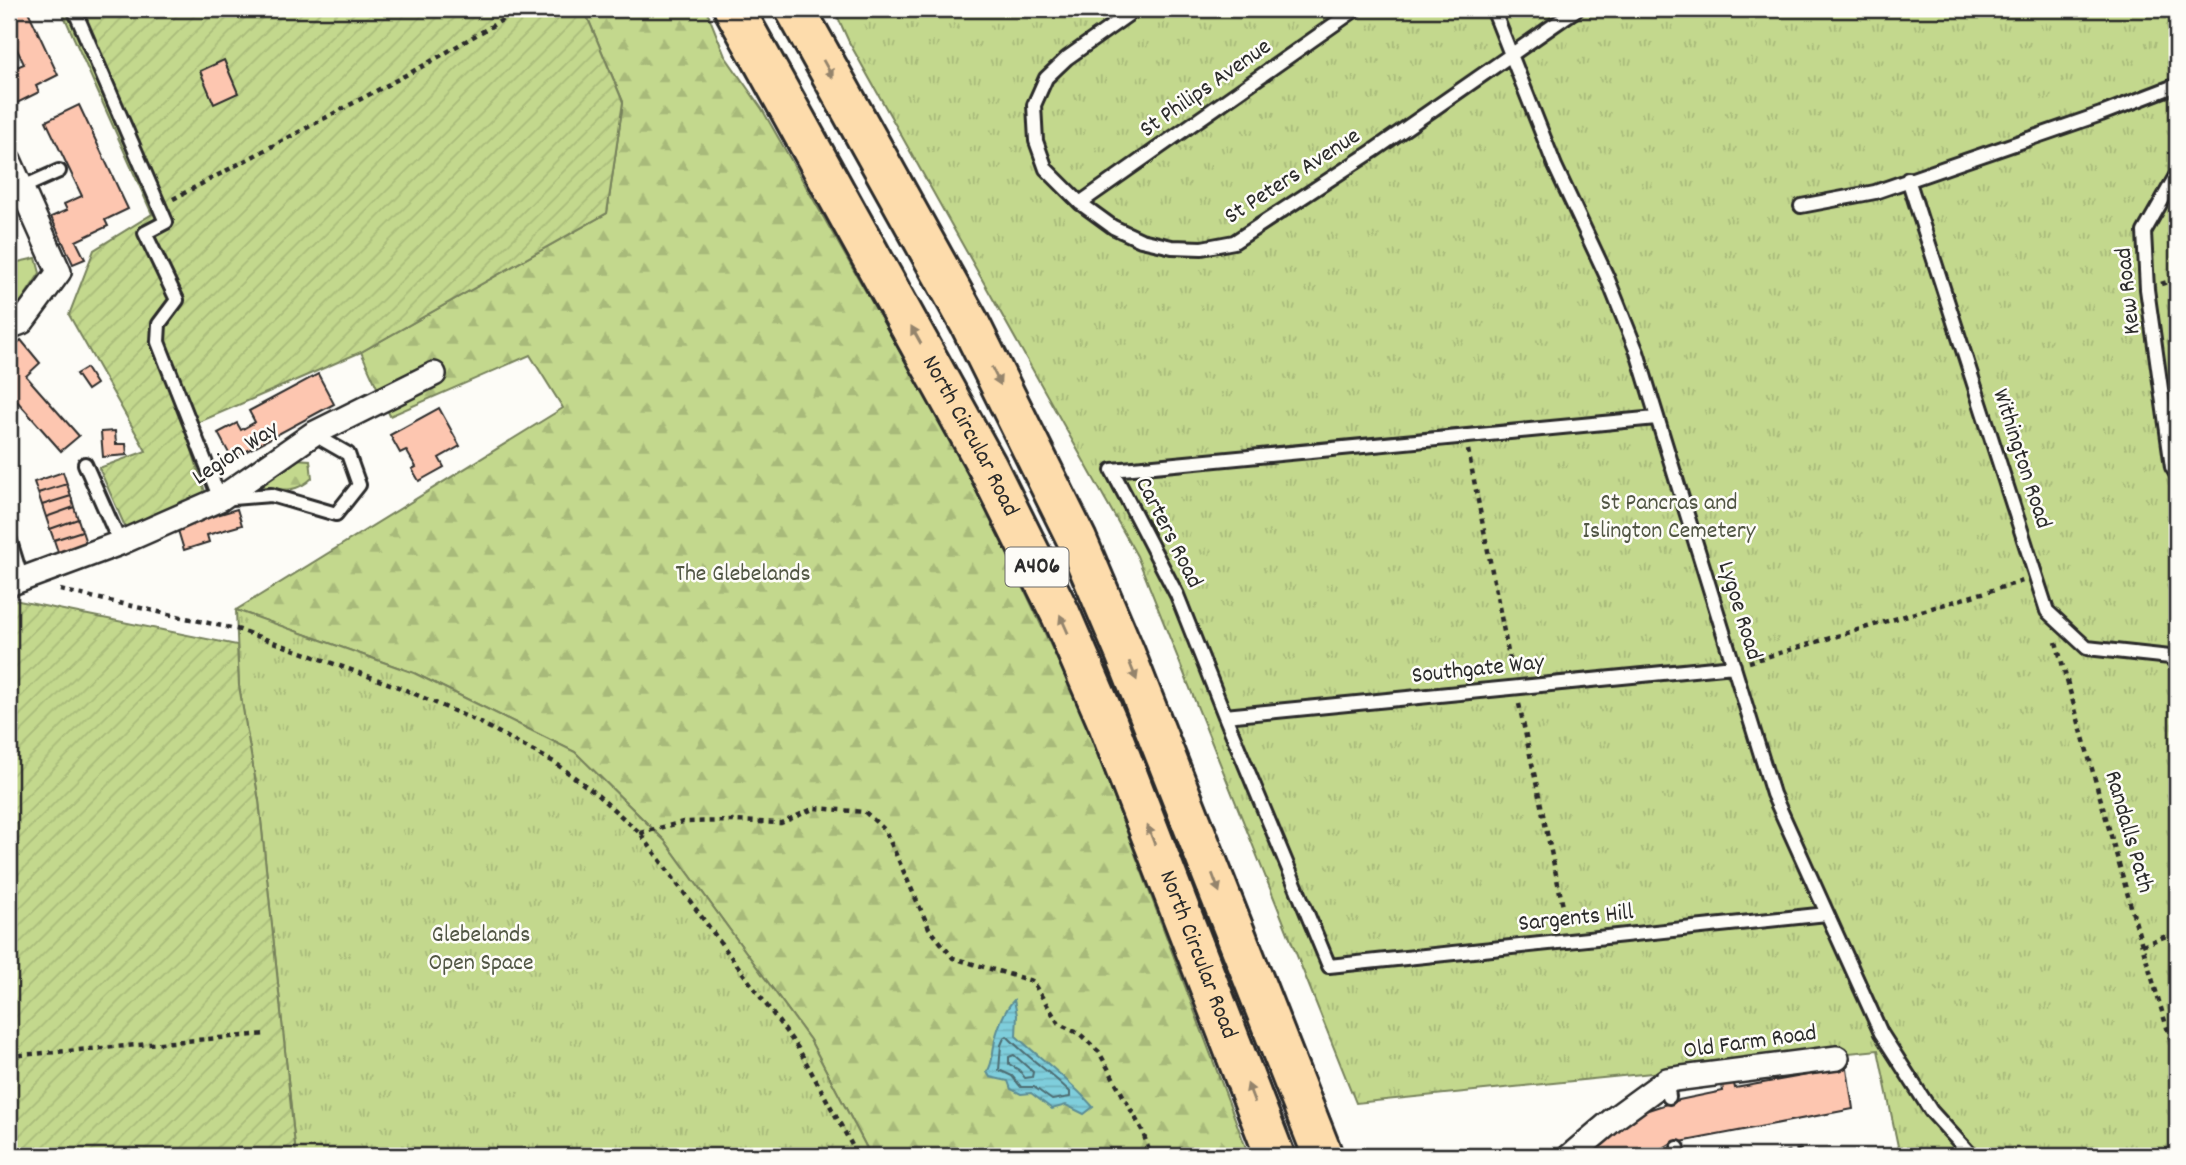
<svg xmlns="http://www.w3.org/2000/svg" width="2186" height="1165" viewBox="0 0 2186 1165" font-family="Dekko,sans-serif">
<style>
.grass{fill:#c3d88d;stroke:#77825c;stroke-width:2}
.forest{fill:url(#forest-firs);stroke:#77825c;stroke-width:2}
.park{fill:url(#park-tufts);stroke:#77825c;stroke-width:2}
.garden{fill:url(#garden-furrows);stroke:#77825c;stroke-width:2}
.water{fill:url(#water-rules);stroke:#5d8d95;stroke-width:2}
.lines{fill:none;stroke-linecap:round;stroke-linejoin:round}
.shore{stroke:#4d6c72;stroke-width:2}
.building{fill:#fdc6b0;stroke:#2b2b2b;stroke-width:2}
.service-casing{stroke:#2b2b2b;stroke-width:18}
.minor-casing{stroke:#2b2b2b;stroke-width:28}
.trunk-casing{stroke:#2b2b2b;stroke-width:44}
.path{stroke:#2b2b2b;stroke-width:4.5;stroke-dasharray:5 5;stroke-linecap:butt}
.service{stroke:#fdfcf7;stroke-width:12}
.minor{stroke:#fdfcf7;stroke-width:23}
.trunk{stroke:#fddcac;stroke-width:38}
.oneway{fill:#94846c}
.labels{text-anchor:middle;dominant-baseline:central;stroke-width:5;stroke-linejoin:round;paint-order:stroke}
.shield{fill:#fdfcf7;stroke:#6a6a68;stroke-width:2}
.shield-label{font-size:23px;font-weight:bold;fill:#2b2b2b}
.street-label{font-size:24px;fill:#2b2b2b;stroke:#fdfcf7}
.park-label{font-size:24px;fill:#515644;stroke:#fdfcf7}
</style>
<defs>
<pattern id="forest-firs" width="22" height="20" patternUnits="userSpaceOnUse" patternTransform="scale(1.75)"><rect width="22" height="20" fill="#c3d88d"/><path d="M5 1l3.5 6h-7zM16 11l3.5 6h-7z" fill="#a8ba7a"/></pattern>
<pattern id="park-tufts" width="24" height="20" patternUnits="userSpaceOnUse" patternTransform="scale(1.75)"><rect width="24" height="20" fill="#c3d88d"/><path d="M3 7l-1-3M5 7V3M7 7l1-3M15 17l-1-3M17 17v-4M19 17l1-3" fill="none" stroke="#a8ba7a"/></pattern>
<pattern id="garden-furrows" width="10" height="10" patternUnits="userSpaceOnUse" patternTransform="scale(1.75)"><rect width="10" height="10" fill="#c3d88d"/><path d="M-1 1l2-2M0 10L10 0M9 11l2-2" fill="none" stroke="#a8ba7a"/></pattern>
<pattern id="water-rules" width="6" height="5" patternUnits="userSpaceOnUse" patternTransform="scale(1.75)"><rect width="6" height="5" fill="#7fcedc"/><path d="M0 2.5h6" fill="none" stroke="#6eb1bd"/></pattern>
</defs>
<rect width="100%" height="100%" fill="#fdfcf7"/>
<filter id="ink" filterUnits="userSpaceOnUse"><feTurbulence type="fractalNoise" baseFrequency=".0143" numOctaves="2"/><feDisplacementMap in="SourceGraphic" scale="14" xChannelSelector="R" yChannelSelector="G"/><feConvolveMatrix kernelMatrix="1 2 1 2 8 2 1 2 1" color-interpolation-filters="sRGB"/></filter>
<g filter="url(#ink)">
<path class="grass" d="M 36,258 L 40,273 L 12,315 L 9,315 L 9,264 Z"/>
<path class="forest" d="M 584,9 L 706,9 L 725,56 L 762,109 L 973,480 L 1081,710 L 1249,1156 L 871,1156 L 810,1040 L 665,841 L 575,752 L 414,673 L 236,610 L 563,408 L 530,355 L 390,416 L 361,352 L 607,213 L 623,102 Z
M 295,459 L 310,460 L 312,478 C 295,495 278,489 256,487 Z"/>
<path class="park" d="M 834,9 L 2177,9 L 2177,1156 L 1900,1156 L 1878,1050 L 1356,1103 L 1137,556 L 849,42 Z
M 236,610 L 414,673 L 575,752 L 665,841 L 810,1040 L 871,1156 L 296,1156 L 259,801 L 239,686 Z"/>
<path class="garden" d="M 61,9 L 584,9 L 623,102 L 607,213 L 361,352 L 185,428 L 206,495 L 127,531 L 99,468 L 146,451 L 69,315 L 94,250 L 152,214 Z
M 9,599 L 237,645 L 239,686 L 259,801 L 296,1156 L 9,1156 Z"/>
<path class="water" d="M 1014,1000 L 1017,1015 L 1016,1036 C 1042,1060 1070,1080 1093,1107 L 1084,1114 L 1066,1105 L 1052,1109 L 1031,1093 L 1021,1094 L 1011,1089 L 1008,1081 L 990,1077 L 987,1072 C 993,1063 992,1056 994,1046 C 996,1031 1004,1010 1014,1000 Z"/>
<g class="lines">
<path class="shore" d="M 1007,1036 C 1026,1057 1051,1072 1070,1092 L 1070,1097 L 1052,1100 L 1034,1087 L 1021,1087 L 1012,1076 L 999,1070 L 1001,1045 L 1004,1038 Z
M 1014,1055 L 1033,1072 L 1032,1077 L 1025,1078 L 1019,1070 L 1009,1064 L 1009,1057 Z"/>
</g>
<path class="building" d="M 9,9 L 27,9 L 58,75 L 36,86 L 39,92 L 9,107 L 9,62 L 14,59 L 17,67 L 24,64 L 9,33 Z
M 224,60 L 238,93 L 214,104 L 200,71 Z
M 79,105 L 128,209 L 105,220 L 108,226 L 76,241 L 85,259 L 73,264 L 51,217 L 67,210 L 64,204 L 82,196 L 46,121 Z
M 21,340 L 40,363 L 26,376 L 79,436 L 61,451 L 9,392 L 9,351 Z
M 86,368 L 96,384 L 87,390 L 76,374 Z
M 318,374 L 334,404 L 232,459 L 218,433 L 237,423 L 241,430 L 255,422 L 249,411 Z
M 439,408 L 460,446 L 439,458 L 444,467 L 419,481 L 412,469 L 416,467 L 406,450 L 400,453 L 390,435 Z
M 115,431 L 116,444 L 126,444 L 127,455 L 103,457 L 101,432 Z
M 63,472 L 67,484 L 38,493 L 34,482 Z
M 67,484 L 71,496 L 42,505 L 38,493 Z
M 71,496 L 74,507 L 46,517 L 42,505 Z
M 74,507 L 78,519 L 50,529 L 46,517 Z
M 237,509 L 242,525 L 207,535 L 209,542 L 184,550 L 177,527 Z
M 78,519 L 82,531 L 54,540 L 50,529 Z
M 82,531 L 86,543 L 58,552 L 54,540 Z
M 1847,1068 L 1853,1109 L 1670,1144 L 1651,1156 L 1593,1156 L 1607,1138 L 1645,1111 L 1679,1100 L 1723,1091 L 1721,1078 L 1732,1076 L 1735,1088 Z"/>
<g class="lines">
<defs>
<path id="service" d="M 74,9 L 166,222 L 145,233 L 177,300 L 159,324 L 158,342 L 220,499 L 271,495 L 336,514 L 359,485 L 348,454 L 313,434
M 1136,9 L 1067,58 L 1046,78 L 1034,105 L 1036,141 L 1046,169 L 1080,203 L 1113,227 L 1141,240 L 1172,247 L 1202,248 L 1234,242 L 1373,151 L 1577,9
M 1493,9 L 1555,166 L 1607,277 L 1637,352 L 1773,794 L 1881,1033 L 1931,1111 L 1972,1156
M 2177,174 L 2144,232 L 2147,289 L 2172,467 L 2177,475
M 1908,179 L 2047,611 L 2087,648 L 2170,657 L 2177,664
M 21,188 L 59,171
M 1080,203 L 1356,9
M 1801,206 L 1875,192 L 2101,114 L 2177,85
M 1656,418 L 1112,470 L 1177,595 L 1225,716 L 1329,966 L 1827,914
M 85,464 L 120,543
M 9,538 L 22,580
M 1225,716 L 1734,666
M 1667,1080 L 1669,1097
M 1678,1148 L 1679,1156"/>
<path id="minor" d="M 9,160 L 59,272 L 22,322 L 9,327
M 9,584 L 120,543 L 220,499 L 313,434 L 434,374
M 1570,1156 L 1615,1118 L 1667,1080 L 1837,1058"/>
<g id="trunk">
<path id="s1" d="M 734,9 L 987,466 L 1061,615 L 1108,724 L 1275,1156"/>
<path d="M 795,9 L 970,324 L 1077,540 L 1125,653 L 1323,1156"/>
</g>
</defs>
<use href="#service" class="service-casing"/>
<use href="#minor" class="minor-casing"/>
<use href="#trunk" class="trunk-casing"/>
<path class="path" d="M 173,199 L 421,67 L 509,16 L 506,9
M 2161,284 L 2177,279
M 1468,450 L 1512,672
M 60,590 L 240,630 L 401,688 L 479,722 L 554,762 L 594,792 L 640,833 L 798,1048 L 858,1156
M 2056,642 L 2142,945 L 2177,1061
M 1749,662 L 2023,581
M 1519,704 L 1567,925
M 640,833 L 683,822 L 735,821 L 781,823 L 815,808 L 865,812 L 885,830 L 929,928 L 953,958 L 1032,981 L 1059,1024 L 1080,1034 L 1099,1052 L 1142,1130 L 1151,1156
M 2142,945 L 2177,932
M 9,1056 L 266,1034
M 1766,1156 L 1800,1150 L 1801,1156
M 2173,1156 L 2177,1155"/>
<use href="#service" class="service"/>
<use href="#minor" class="minor"/>
<use href="#trunk" class="trunk"/>
</g>
<defs><path id="oneway-solid" d="M-6-.8H1V-3.2L6.5 0L1 3.2V.8H-6Z" transform="scale(1.75)"/></defs>
<g class="oneway">
<use href="#oneway-solid" transform="translate(828 69) rotate(61)"/>
<use href="#oneway-solid" transform="translate(916 335) rotate(-119)"/>
<use href="#oneway-solid" transform="translate(996 376) rotate(64)"/>
<use href="#oneway-solid" transform="translate(1064 624) rotate(-114)"/>
<use href="#oneway-solid" transform="translate(1133 671) rotate(68)"/>
<use href="#oneway-solid" transform="translate(1151 835) rotate(-111)"/>
<use href="#oneway-solid" transform="translate(1216 883) rotate(69)"/>
<use href="#oneway-solid" transform="translate(1251 1093) rotate(-111)"/>
</g>
</g>
<g class="labels">
<rect class="shield" x="1005.5" y="547.5" width="63" height="39" rx="5"/>
<g class="shield-label">
<text x="1037" y="567">A406</text>
</g>
<g class="street-label">
<text transform="translate(1206 89) rotate(-35)">St Philips Avenue</text>
<text transform="translate(1293 177) rotate(-33)">St Peters Avenue</text>
<text transform="translate(2129 291) rotate(-96)">Kew Road</text>
<text stroke="none"><textPath href="#s1" startOffset="488">North Circular Road</textPath></text>
<text transform="translate(236 454) rotate(-33)">Legion Way</text>
<text transform="translate(2021 459) rotate(72)">Withington Road</text>
<text transform="translate(1168 533) rotate(63)">Carters Road</text>
<text transform="translate(1739 611) rotate(73)">Lygoe Road</text>
<text transform="translate(1478 670) rotate(-6)">Southgate Way</text>
<text transform="translate(2128 832) rotate(74)">Randalls Path</text>
<text transform="translate(1576 919) rotate(-6)">Sargents Hill</text>
<text stroke="none"><textPath href="#s1" startOffset="1055">North Circular Road</textPath></text>
<text transform="translate(1750 1043) rotate(-8)">Old Farm Road</text>
</g>
<g class="park-label">
<text x="1669" y="504">St Pancras and<tspan x="1669" dy="28">Islington Cemetery</tspan></text>
<text x="743" y="575">The Glebelands</text>
<text x="481" y="936">Glebelands<tspan x="481" dy="28">Open Space</tspan></text>
</g>
</g>
<rect width="2186" height="1165" fill="none" stroke="#fdfcf7" stroke-width="35"/>
<rect x="18" y="18" width="2151" height="1130" fill="none" stroke="#2b2b2b" stroke-width="2.5" filter="url(#ink)"/>
</svg>
